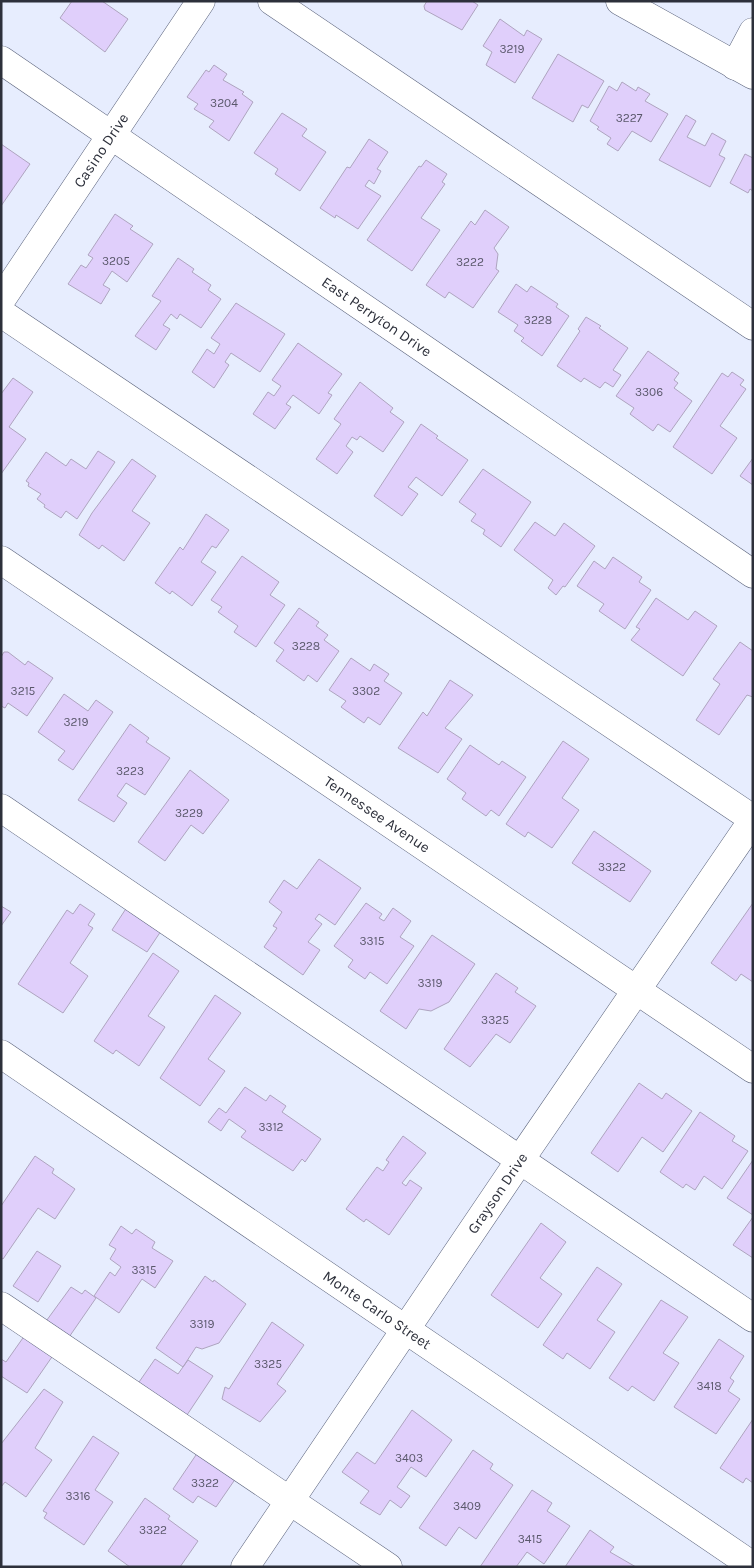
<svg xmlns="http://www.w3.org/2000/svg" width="754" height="1568" viewBox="0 0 754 1568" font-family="Karla,sans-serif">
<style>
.building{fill:#e0cffb;stroke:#aea4bf}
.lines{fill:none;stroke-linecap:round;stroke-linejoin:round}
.minor-casing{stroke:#5c647c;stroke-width:29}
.minor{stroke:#fff;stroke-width:28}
.labels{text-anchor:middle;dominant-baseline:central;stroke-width:5;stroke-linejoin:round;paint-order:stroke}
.number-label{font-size:12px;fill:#5a586b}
.street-label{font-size:15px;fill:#2d303b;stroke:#fff}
</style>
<rect width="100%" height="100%" fill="#e7edfe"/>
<path class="building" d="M 72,1 L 102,1 L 128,19 L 105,52 L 60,18 Z
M 427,1 L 472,1 L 478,5 L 462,30 L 425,10 L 424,6 Z
M 500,19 L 524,36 L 527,30 L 542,39 L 515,83 L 486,65 L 492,52 L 483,46 Z
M 558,54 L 604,81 L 588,108 L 582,105 L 573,122 L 532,98 Z
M 214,65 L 227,74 L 223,80 L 244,92 L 242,94 L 253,102 L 229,141 L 209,127 L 214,121 L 194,109 L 198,104 L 187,97 L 206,70 L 209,72 Z
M 622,82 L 636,91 L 638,87 L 650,94 L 645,101 L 668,114 L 651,142 L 632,131 L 618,151 L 607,144 L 611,138 L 597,129 L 599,127 L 590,121 L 609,86 L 617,91 Z
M 282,113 L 307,129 L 302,136 L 326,152 L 300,191 L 275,174 L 278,169 L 254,153 Z
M 686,115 L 696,121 L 687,137 L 705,146 L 712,133 L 726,141 L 719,155 L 725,158 L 710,187 L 659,160 Z
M 369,139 L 388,152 L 377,169 L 381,171 L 374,184 L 369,180 L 365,186 L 381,196 L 358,229 L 336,215 L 335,218 L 320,208 L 347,167 L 350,168 Z
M 1,144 L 30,164 L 1,206 Z
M 745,154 L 753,158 L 753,191 L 750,189 L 748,193 L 730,183 Z
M 426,160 L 447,174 L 442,182 L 445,184 L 421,218 L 440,230 L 412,271 L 367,240 L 419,166 L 421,167 Z
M 485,210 L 509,227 L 494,248 L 498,254 L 496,269 L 499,271 L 473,308 L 449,292 L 445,298 L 426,285 L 471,221 L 475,225 Z
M 115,214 L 133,226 L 130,229 L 153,244 L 127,282 L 112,271 L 103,285 L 110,289 L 101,304 L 68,284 L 81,265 L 86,268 L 93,258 L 88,255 Z
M 178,258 L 194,269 L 192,272 L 211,285 L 208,290 L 221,299 L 201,328 L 180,314 L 177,319 L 171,314 L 163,325 L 170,329 L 156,350 L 135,336 L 161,301 L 152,296 Z
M 516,284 L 527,292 L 531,286 L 558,304 L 556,307 L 569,316 L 542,356 L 521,341 L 524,338 L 514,331 L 518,325 L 498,312 Z
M 236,303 L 285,334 L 260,372 L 231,353 L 225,362 L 229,365 L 214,388 L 192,372 L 207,349 L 214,354 L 220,344 L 211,338 Z
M 586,317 L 601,326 L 599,328 L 628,348 L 613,370 L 621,375 L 613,387 L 605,382 L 600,388 L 584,378 L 581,382 L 557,366 L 580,331 L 578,329 Z
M 298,343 L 342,374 L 328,393 L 332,395 L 319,414 L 293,395 L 286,404 L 291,407 L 275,429 L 253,414 L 268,392 L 274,396 L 281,386 L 272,380 Z
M 648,351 L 679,373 L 674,380 L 678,383 L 674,388 L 692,401 L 670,432 L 658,424 L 653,431 L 630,414 L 634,408 L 616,396 Z
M 732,372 L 744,380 L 740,385 L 746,389 L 720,426 L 737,438 L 712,474 L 673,447 L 722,373 L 728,377 Z
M 13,378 L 33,392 L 9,427 L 26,439 L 1,474 L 1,394 Z
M 360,382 L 393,408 L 390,412 L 404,422 L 383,452 L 360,436 L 357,440 L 352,437 L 346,446 L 353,452 L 337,474 L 316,459 L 341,424 L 334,419 Z
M 421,424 L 438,436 L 436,438 L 468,460 L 442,496 L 416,477 L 408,487 L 418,494 L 402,516 L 374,496 Z
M 98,451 L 115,462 L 77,519 L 66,511 L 61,518 L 44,507 L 45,505 L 37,499 L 41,494 L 28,486 L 29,483 L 26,481 L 46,452 L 66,466 L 71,459 L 86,469 Z
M 753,458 L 753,485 L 740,476 Z
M 132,459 L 156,476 L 132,511 L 150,523 L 124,561 L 102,545 L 99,549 L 79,535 L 92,513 Z
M 483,469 L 531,502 L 501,547 L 483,534 L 485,530 L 471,521 L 476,514 L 459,502 Z
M 206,514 L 229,530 L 216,548 L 212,546 L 201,562 L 216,572 L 192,606 L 172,591 L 170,594 L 155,583 L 180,547 L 183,550 Z
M 535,522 L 555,536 L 564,523 L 595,546 L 565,587 L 563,586 L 556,595 L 548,588 L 553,580 L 514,550 Z
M 242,556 L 279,582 L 270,595 L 285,605 L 256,647 L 234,632 L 238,626 L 218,612 L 222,607 L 211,600 Z
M 613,557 L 642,577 L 639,582 L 651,590 L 625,629 L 599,611 L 604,604 L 577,586 L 594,561 L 605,569 Z
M 656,598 L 688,620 L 695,611 L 717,626 L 683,676 L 631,640 L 640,629 L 636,627 Z
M 299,608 L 319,622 L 316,626 L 328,635 L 324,640 L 339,651 L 317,682 L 308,675 L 304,681 L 276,661 L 284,650 L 274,643 Z
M 740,642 L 753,651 L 753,697 L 747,695 L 719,735 L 696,720 L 720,684 L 713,679 Z
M 4,652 L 8,652 L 25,665 L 28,661 L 53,678 L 27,716 L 8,703 L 5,708 L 1,706 L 1,657 Z
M 351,658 L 370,671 L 374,664 L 389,674 L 384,681 L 402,693 L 380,725 L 368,717 L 364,723 L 341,707 L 346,701 L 329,690 Z
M 450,680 L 473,695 L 445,728 L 462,739 L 438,773 L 398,748 L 423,712 L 427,716 Z
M 64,694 L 88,711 L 96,700 L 113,712 L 73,770 L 58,760 L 65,751 L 38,732 Z
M 130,724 L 149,738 L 146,742 L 170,758 L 145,795 L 126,783 L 117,796 L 127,803 L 114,822 L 78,800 Z
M 563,741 L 589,759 L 562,798 L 579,810 L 552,848 L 528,832 L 525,837 L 506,824 Z
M 470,745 L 499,765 L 502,761 L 526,777 L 499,816 L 491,810 L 486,816 L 462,799 L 466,793 L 447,779 Z
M 190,770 L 229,800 L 203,834 L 191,825 L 165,861 L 138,842 Z
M 594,831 L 651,871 L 630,902 L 572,863 Z
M 319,859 L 361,888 L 335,925 L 319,914 L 315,919 L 322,924 L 308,942 L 320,950 L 303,975 L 264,947 L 277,928 L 273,926 L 282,912 L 269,902 L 284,880 L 297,889 Z
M 366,903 L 382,914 L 379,918 L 384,921 L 393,908 L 411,921 L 400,937 L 414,946 L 387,984 L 370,972 L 365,979 L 348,967 L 353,960 L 334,946 Z
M 753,903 L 753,982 L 741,974 L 736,981 L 711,963 Z
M 80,904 L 95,914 L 88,925 L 93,928 L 70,963 L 88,976 L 63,1013 L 18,984 L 67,910 L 73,914 Z
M 129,904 L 163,928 L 147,952 L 112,930 Z
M 1,906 L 11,912 L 1,926 Z
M 432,935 L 475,964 L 449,1002 L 431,1011 L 419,1009 L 406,1029 L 380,1011 Z
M 153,953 L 179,971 L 148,1016 L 165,1027 L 139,1066 L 116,1050 L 113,1054 L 94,1041 Z
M 496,973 L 518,988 L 515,992 L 536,1006 L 510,1043 L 496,1034 L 470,1067 L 444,1049 Z
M 215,995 L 241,1013 L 208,1059 L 225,1071 L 200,1106 L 160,1078 Z
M 639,1083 L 662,1099 L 666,1093 L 692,1111 L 663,1152 L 642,1137 L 618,1172 L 591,1153 Z
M 245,1087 L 266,1101 L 270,1095 L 286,1106 L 282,1112 L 321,1139 L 305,1162 L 302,1159 L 293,1171 L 241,1137 L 246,1131 L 229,1119 L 221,1131 L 208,1122 L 219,1108 L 226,1113 Z
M 700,1112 L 735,1136 L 732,1141 L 748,1151 L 722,1189 L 704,1176 L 695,1190 L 686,1184 L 683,1188 L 660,1172 Z
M 403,1136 L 426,1153 L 402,1183 L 406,1186 L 410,1180 L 422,1188 L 389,1235 L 366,1219 L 364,1222 L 346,1209 L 377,1167 L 383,1171 L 389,1162 L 386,1160 Z
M 35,1156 L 54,1169 L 52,1173 L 75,1189 L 55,1219 L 38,1208 L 3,1259 L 1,1258 L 1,1206 Z
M 753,1160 L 753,1215 L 727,1198 Z
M 753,1217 L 753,1258 L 733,1245 Z
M 541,1223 L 566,1242 L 540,1278 L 562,1294 L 538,1328 L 491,1295 Z
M 121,1226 L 132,1234 L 136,1229 L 155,1242 L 152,1248 L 173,1261 L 155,1288 L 142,1279 L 119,1313 L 94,1296 L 110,1272 L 115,1276 L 121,1267 L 110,1259 L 116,1249 L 109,1245 Z
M 37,1251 L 61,1266 L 38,1302 L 13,1286 Z
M 597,1267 L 622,1284 L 597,1320 L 615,1332 L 590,1369 L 567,1353 L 563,1359 L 543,1345 Z
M 205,1276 L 213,1282 L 214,1280 L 246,1304 L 219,1343 L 202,1349 L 196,1347 L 183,1367 L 156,1348 Z
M 71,1287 L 82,1294 L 85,1290 L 96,1298 L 67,1340 L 44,1324 Z
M 661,1300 L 688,1317 L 663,1353 L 679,1363 L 654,1401 L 632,1386 L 628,1391 L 609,1378 Z
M 272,1322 L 304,1345 L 277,1384 L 286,1391 L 260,1422 L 222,1399 L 225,1387 L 229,1389 Z
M 25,1335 L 54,1354 L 27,1393 L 1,1376 L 1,1359 L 6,1362 Z
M 719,1339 L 744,1356 L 730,1378 L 734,1381 L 728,1391 L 740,1399 L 716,1434 L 674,1407 Z
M 155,1359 L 178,1374 L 188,1360 L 213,1376 L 185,1418 L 137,1385 Z
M 44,1389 L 63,1402 L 35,1448 L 52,1460 L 26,1497 L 5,1482 L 1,1487 L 1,1444 Z
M 412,1410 L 452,1440 L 426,1477 L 411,1467 L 397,1487 L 410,1496 L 401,1508 L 390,1500 L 380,1515 L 360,1503 L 369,1491 L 342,1472 L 357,1452 L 375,1464 Z
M 753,1419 L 753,1483 L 746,1478 L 743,1483 L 720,1468 Z
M 93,1436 L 119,1453 L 95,1490 L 113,1502 L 84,1545 L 44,1518 L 47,1513 L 43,1511 Z
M 473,1450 L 493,1464 L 490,1469 L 513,1485 L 476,1539 L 459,1527 L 446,1546 L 419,1528 Z
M 198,1452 L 236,1478 L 216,1507 L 198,1496 L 193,1503 L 173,1489 Z
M 532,1490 L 552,1503 L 547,1511 L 570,1526 L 544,1564 L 527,1552 L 516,1567 L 480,1567 Z
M 145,1498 L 170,1516 L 168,1519 L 198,1541 L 180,1567 L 130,1567 L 108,1551 Z
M 590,1530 L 614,1547 L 610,1552 L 636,1567 L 565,1567 Z"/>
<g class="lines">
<defs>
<g id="minor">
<path d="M 272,1 L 753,326"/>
<path d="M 620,1 L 753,75"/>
<path id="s1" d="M 1,60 L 753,574"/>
<path d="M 735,66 L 753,32"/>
<path id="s2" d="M 1,300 L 201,1"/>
<path d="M 1,313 L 753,819"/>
<path id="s3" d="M 1,560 L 753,1069"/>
<path d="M 1,808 L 753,1318"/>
<path id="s4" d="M 1,1054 L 753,1566"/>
<path d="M 1,1306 L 388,1567"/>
<path id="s5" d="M 245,1567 L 520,1160 L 753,820"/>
</g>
</defs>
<use href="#minor" class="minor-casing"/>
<use href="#minor" class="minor"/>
</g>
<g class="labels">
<g class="number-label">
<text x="512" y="49">3219</text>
<text x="224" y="103">3204</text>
<text x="629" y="118">3227</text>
<text x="116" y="261">3205</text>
<text x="470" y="262">3222</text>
<text x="538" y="320">3228</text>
<text x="649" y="392">3306</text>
<text x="306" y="646">3228</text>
<text x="23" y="691">3215</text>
<text x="366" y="691">3302</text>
<text x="76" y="722">3219</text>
<text x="130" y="771">3223</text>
<text x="189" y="813">3229</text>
<text x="612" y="867">3322</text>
<text x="372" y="941">3315</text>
<text x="430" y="983">3319</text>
<text x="495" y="1020">3325</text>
<text x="271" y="1127">3312</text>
<text x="144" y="1270">3315</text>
<text x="202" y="1324">3319</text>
<text x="268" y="1364">3325</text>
<text x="709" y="1386">3418</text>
<text x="409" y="1458">3403</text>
<text x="205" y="1483">3322</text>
<text x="78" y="1496">3316</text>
<text x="467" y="1506">3409</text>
<text x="153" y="1530">3322</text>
<text x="530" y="1539">3415</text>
</g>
<g class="street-label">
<text stroke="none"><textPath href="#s2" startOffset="180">Casino Drive</textPath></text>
<text stroke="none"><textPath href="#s1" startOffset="455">East Perryton Drive</textPath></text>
<text stroke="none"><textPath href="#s3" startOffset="454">Tennessee Avenue</textPath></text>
<text stroke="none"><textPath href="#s5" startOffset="451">Grayson Drive</textPath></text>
<text stroke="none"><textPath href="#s4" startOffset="455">Monte Carlo Street</textPath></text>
</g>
</g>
<rect width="754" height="1568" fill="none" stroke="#2d303b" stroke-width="5"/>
</svg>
